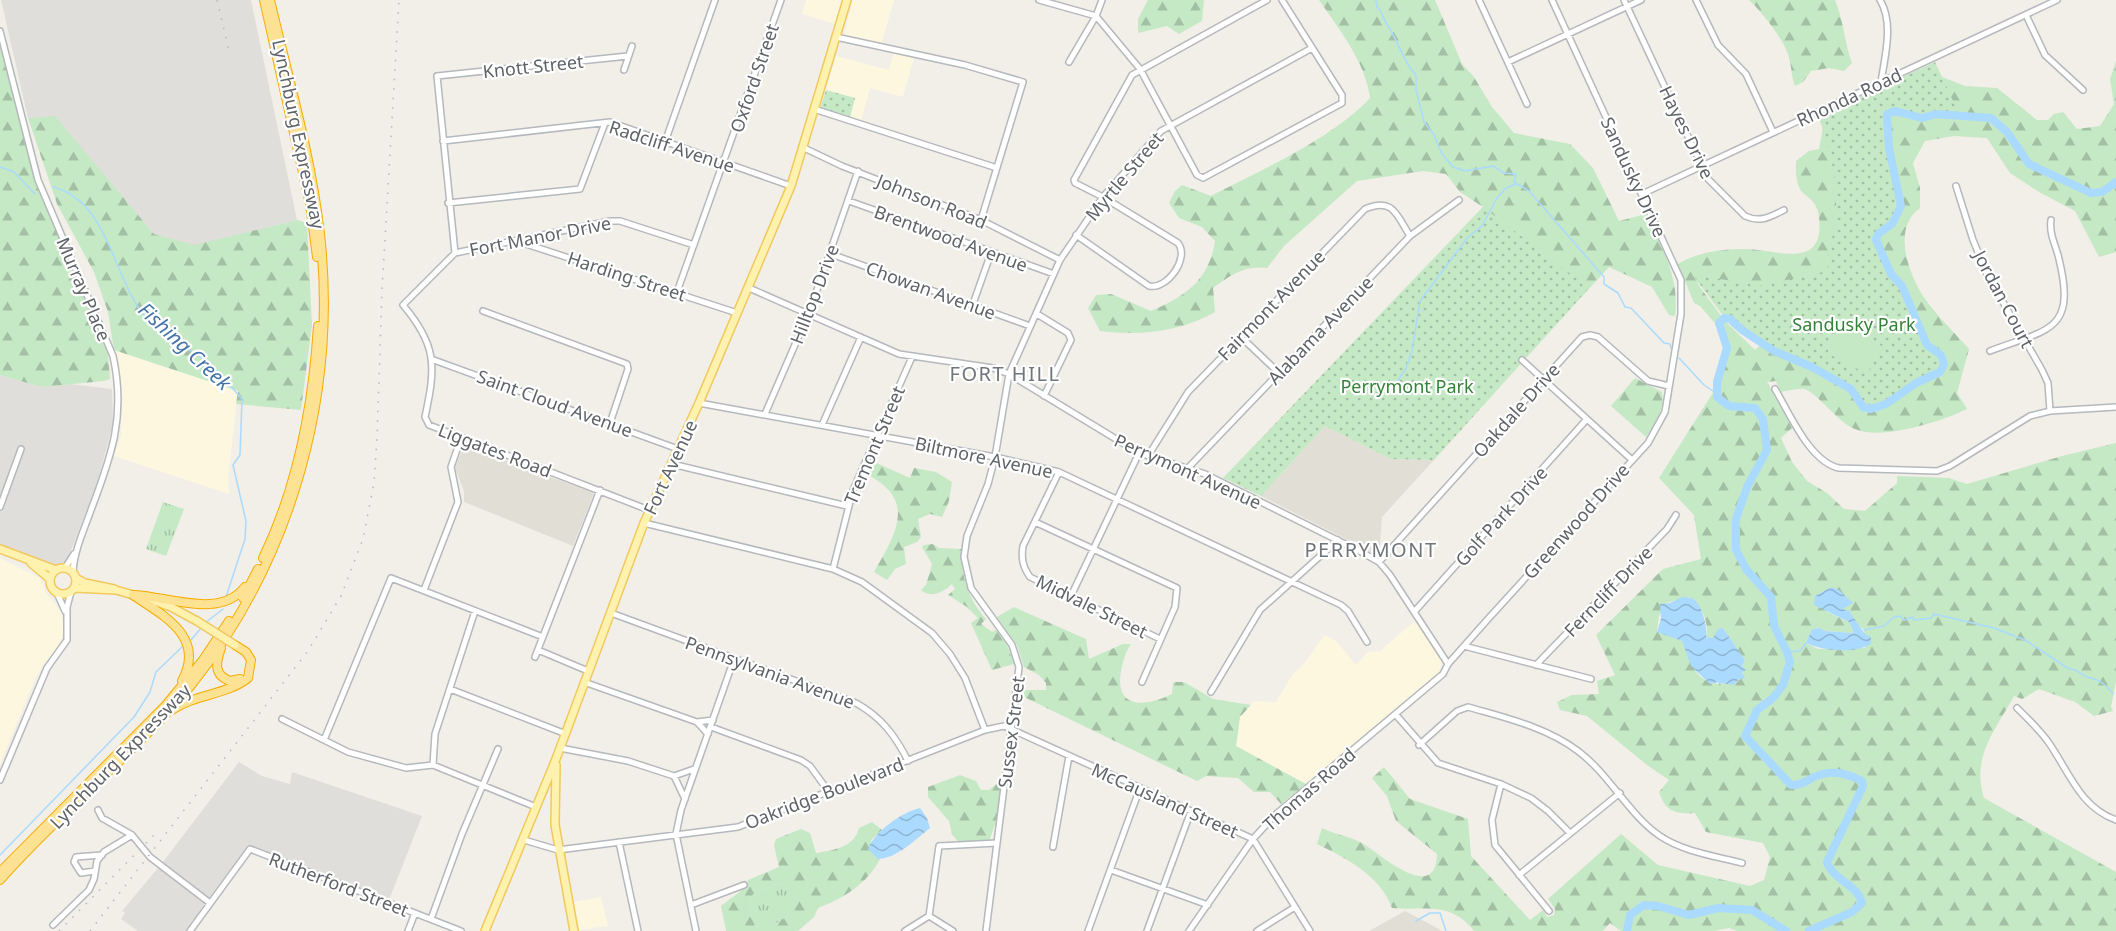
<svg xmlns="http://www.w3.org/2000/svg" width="2116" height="931" viewBox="0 0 2116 931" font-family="'Noto Sans',sans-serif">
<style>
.commercial{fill:#fef7e0}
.industrial{fill:#e0deda}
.education{fill:#e1ded6}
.grass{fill:url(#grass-tufts)}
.forest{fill:url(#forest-firs);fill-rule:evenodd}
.park{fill:url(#park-dots)}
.pitch{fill:#c5e8c5}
.water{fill:url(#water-waves)}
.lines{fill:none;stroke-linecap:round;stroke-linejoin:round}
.stream{stroke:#aadaff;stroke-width:1.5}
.river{stroke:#aadaff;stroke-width:8}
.minor-casing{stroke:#b5b8bc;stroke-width:8}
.major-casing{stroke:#f2c960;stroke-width:10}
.highway-casing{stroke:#f9ab00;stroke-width:10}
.minor{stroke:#fff;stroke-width:5}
.major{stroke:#fff2af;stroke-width:7}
.highway{stroke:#fde293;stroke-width:8}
.rail{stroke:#b6b7b8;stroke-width:1.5;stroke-dasharray:1.5 8;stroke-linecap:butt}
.major-bridge-casing{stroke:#f2c960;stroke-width:10;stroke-linecap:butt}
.major-bridge{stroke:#fff2af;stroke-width:7}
.labels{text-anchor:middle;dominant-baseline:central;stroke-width:4.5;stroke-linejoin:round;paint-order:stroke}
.street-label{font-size:18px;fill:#5f6368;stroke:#fff}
.park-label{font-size:18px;fill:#348238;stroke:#fff}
.water-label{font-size:20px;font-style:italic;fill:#4174aa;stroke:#fff}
.neighbourhood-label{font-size:20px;letter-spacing:1.5px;fill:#70757a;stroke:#fff}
</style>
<defs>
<pattern id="grass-tufts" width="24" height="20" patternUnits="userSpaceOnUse" patternTransform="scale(1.5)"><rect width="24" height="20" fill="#c5e8c5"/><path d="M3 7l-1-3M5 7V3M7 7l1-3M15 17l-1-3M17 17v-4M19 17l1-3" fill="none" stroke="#a3c0a4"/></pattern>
<pattern id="forest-firs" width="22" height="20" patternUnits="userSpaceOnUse" patternTransform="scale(1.5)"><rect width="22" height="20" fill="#c5e8c5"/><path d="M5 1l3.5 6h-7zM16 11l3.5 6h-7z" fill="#a3c0a4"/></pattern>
<pattern id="park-dots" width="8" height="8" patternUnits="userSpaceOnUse" patternTransform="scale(1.5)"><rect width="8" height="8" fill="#c5e8c5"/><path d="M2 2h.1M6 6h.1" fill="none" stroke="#a3c0a4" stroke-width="1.8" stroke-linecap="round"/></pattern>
<pattern id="water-waves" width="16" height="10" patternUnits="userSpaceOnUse" patternTransform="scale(1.5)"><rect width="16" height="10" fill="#aadaff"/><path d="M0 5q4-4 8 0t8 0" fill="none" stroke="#8eb4d2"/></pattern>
</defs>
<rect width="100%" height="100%" fill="#f1efe8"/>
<path class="commercial" d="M 806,0 L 841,0 L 835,24 L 802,14 Z
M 853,0 L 894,0 L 881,45 L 844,35 Z
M 894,53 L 914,57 L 903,97 L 870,88 L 861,121 L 850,117 L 855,98 L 826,90 L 836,56 L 888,70 Z
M 114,350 L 238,391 L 228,478 L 229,494 L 114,456 L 121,436 L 122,394 Z
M 0,558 L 40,578 L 46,593 L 61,611 L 64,629 L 60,646 L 45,663 L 35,679 L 0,764 Z
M 1415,621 L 1442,662 L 1439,672 L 1306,784 L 1236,746 L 1240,717 L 1254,701 L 1276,702 L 1293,674 L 1303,665 L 1325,635 L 1336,641 L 1356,665 L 1368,652 L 1380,651 Z
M 601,897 L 608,926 L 579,930 L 574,902 Z"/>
<path class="industrial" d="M 1,0 L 251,0 L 297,220 L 194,246 L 154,234 L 55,117 L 28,118 Z
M 0,375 L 41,387 L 70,384 L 112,389 L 113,424 L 98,480 L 67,561 L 59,565 L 49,565 L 0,544 Z
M 239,762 L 262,776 L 290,784 L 292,772 L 422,816 L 389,900 L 249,845 L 209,898 L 163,862 Z
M 158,868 L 205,903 L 187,931 L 138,931 L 121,919 L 125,913 L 122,911 Z"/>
<path class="education" d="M 1325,426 L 1391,459 L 1434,460 L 1382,517 L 1379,556 L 1261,496 Z
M 464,445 L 594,493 L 573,546 L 464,502 L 464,491 L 455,468 Z
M 1405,911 L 1439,929 L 1441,931 L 1369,931 Z"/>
<path class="grass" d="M 163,502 L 184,509 L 166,556 L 146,549 Z
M 781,883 L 800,892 L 802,896 L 786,917 L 766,930 L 755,928 L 749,906 L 753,894 Z"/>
<path class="forest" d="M 1148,0 L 1204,0 L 1202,21 L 1179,34 L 1167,26 L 1138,33 L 1138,19 Z
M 1319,0 L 1435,0 L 1462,64 L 1474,77 L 1492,107 L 1514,133 L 1570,144 L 1593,168 L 1619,221 L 1646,214 C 1662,248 1680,278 1675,316 L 1669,315 L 1652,287 L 1609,267 L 1490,397 L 1318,380 L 1483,207 L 1460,192 L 1446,174 L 1423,171 L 1357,181 L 1284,246 L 1267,268 C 1244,265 1231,275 1213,288 L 1215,312 C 1180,332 1140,336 1100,331 L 1088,308 L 1096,295 L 1111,294 L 1151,311 C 1186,296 1209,280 1215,241 L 1202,227 L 1179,218 L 1169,203 L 1175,191 L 1182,185 L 1211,196 C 1261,170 1332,139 1370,98 C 1366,63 1339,29 1319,0 Z
M 1749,0 L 1835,0 C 1844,21 1844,42 1852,63 L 1844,71 L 1829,68 L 1811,71 L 1803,82 L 1795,86 C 1791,76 1792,68 1789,58 C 1786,42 1762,12 1749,0 Z
M 0,45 L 36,183 L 108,354 L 110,379 L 104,381 L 41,387 L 0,375 Z
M 2116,61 L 2116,252 L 2099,257 L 2075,211 L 2039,192 L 2010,173 L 1987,138 L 1954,136 L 1925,141 L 1913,163 L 1920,188 L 1920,208 C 1892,228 1908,272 1923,296 C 1936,315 1954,332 1969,349 L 1957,393 L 1967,409 C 1942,421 1882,441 1855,429 C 1837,422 1817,392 1804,389 C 1798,388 1788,391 1781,392 L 1776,381 L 1767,382 L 1792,428 L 1781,438 L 1792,462 L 1807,481 L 1827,493 L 1844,509 L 1865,511 L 1897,483 L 1897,476 L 1949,478 L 1967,484 L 2062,456 L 2116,443 L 2116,681 L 2111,707 L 2113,711 L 2094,716 L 2075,702 L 2039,689 L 2022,699 L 2014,696 C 1995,731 1971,757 1984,798 L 2116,872 L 2116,931 L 1737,931 L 1729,928 L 1714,931 L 1621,931 L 1610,923 L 1603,931 L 1474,931 C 1451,901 1425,911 1392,908 C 1381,876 1346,858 1317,844 L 1322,828 C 1335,835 1350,836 1362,843 C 1380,854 1436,905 1437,854 L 1396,821 L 1387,796 L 1372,778 L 1384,767 L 1410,799 L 1468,819 L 1471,856 L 1530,920 L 1543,910 L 1547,917 L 1554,915 L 1555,909 L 1548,899 L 1621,834 L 1658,865 L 1750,886 L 1764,880 L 1770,857 L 1763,843 L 1706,832 L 1695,813 C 1675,814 1666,812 1659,792 L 1669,780 L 1647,765 L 1587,716 L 1560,710 L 1557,702 L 1572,695 L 1599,694 L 1597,681 L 1615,675 L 1596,635 L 1663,569 L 1701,559 L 1694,515 L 1659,478 L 1714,391 L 1724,353 L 1719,328 L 1700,306 L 1694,303 L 1678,264 C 1697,252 1723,249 1745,249 C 1777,249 1825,272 1819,217 C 1817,202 1811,200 1802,192 C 1795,184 1796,170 1796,161 L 1809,151 L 1819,149 L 1823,128 L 1883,116 L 1894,105 L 1942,77 L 1965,86 L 1997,88 L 2037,120 L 2048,120 L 2054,114 L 2063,112 L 2077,129 L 2100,126 L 2114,104 L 2110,79 ZM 1697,283 L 1742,291 L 1766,340 L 1755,350 L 1724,320 ZM 1831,587 L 1841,609 L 1864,630 L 1865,648 L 1818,649 L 1806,643 L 1812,629 L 1820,628 L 1825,631 L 1854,633 L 1849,622 L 1827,612 L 1815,596 ZM 1688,597 C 1701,601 1710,625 1706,637 L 1713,638 L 1723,628 L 1745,660 L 1742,666 L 1743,676 L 1734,685 C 1726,682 1720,685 1712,683 C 1692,677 1690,657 1682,641 L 1657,631 L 1659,616 L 1666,603 Z
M 55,116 L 154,234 L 194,245 L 297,220 L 307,223 L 312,325 L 301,410 L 236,404 L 238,391 L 114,350 L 108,312 L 94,272 L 57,204 L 28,118 Z
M 1635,378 L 1662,392 C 1665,409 1655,424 1646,437 L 1611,406 Z
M 872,461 L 910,478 L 914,468 L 936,472 L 952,482 L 949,501 L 942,517 L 930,514 L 918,519 L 921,537 L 917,542 L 904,547 L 906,564 L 895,569 L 887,580 L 874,572 C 896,533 918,500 866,474 Z
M 933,544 L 939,548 L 961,549 C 961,576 968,599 986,619 L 981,624 L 992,632 L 996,630 L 1007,645 L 1014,664 L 992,670 L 971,623 L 978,618 L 967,607 L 948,595 L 955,589 L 952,584 C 943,592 932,599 921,590 L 926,585 L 932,564 L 922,547 L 924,545 Z
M 1014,607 L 1086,639 L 1089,659 L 1123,644 L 1131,644 C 1124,654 1124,660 1121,671 C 1114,710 1147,707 1172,694 L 1173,682 L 1184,682 L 1213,699 L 1251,705 L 1240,717 L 1236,746 L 1306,784 L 1281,804 L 1270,792 L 1254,792 L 1238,778 L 1206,776 L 1197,781 L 1022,696 L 1022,690 L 1046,690 L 1046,683 L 1039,675 L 1024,667 L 1017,645 L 997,617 Z
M 960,775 L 976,781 L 981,790 L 989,790 L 1000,781 C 1001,802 997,822 989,841 L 958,842 L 952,834 L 949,821 L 928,797 L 928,787 Z
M 872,822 L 882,830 L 871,840 L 877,858 L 880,859 C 867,884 844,898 818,908 L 814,917 L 798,931 L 726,931 L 721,906 L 746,887 L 748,880 L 779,867 L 774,845 L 776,839 L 801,829 L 810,833 L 816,853 C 833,850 854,848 859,828 ZM 781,883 L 802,895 L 786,917 L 766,930 L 761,927 L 755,927 L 749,906 L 753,894 Z"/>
<path class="park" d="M 1935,62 L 1960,116 L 1938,114 L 1915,117 L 1887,109 L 1893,171 L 1900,190 L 1901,208 L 1896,220 L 1877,240 L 1891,274 L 1904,288 L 1919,332 L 1939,353 L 1944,365 L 1941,371 L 1909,387 L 1884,406 L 1867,409 L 1847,387 L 1798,359 L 1764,345 L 1724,317 L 1692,274 L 1760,286 L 1828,271 C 1826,255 1831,245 1834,230 C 1840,192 1832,151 1818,116 Z
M 826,90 L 855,98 L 850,117 L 820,109 Z
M 1483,207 L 1589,288 L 1434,460 L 1391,459 L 1325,426 L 1261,496 L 1223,478 Z"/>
<path class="pitch" d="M 1842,325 L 1882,346 L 1867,374 L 1827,353 Z"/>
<path class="water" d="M 1831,587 L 1839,590 L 1853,603 L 1842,609 L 1849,611 L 1865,634 L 1871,637 L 1871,644 C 1854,654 1823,651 1806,643 L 1812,629 L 1820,628 L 1825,631 L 1854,633 L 1849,622 L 1814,605 L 1815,596 Z
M 1682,597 C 1685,597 1688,597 1691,598 C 1702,601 1708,629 1706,637 L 1713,638 L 1718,629 L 1723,628 L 1745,660 L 1742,666 L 1746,670 L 1742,672 L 1745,679 L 1739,679 L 1734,685 L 1721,683 L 1720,686 L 1718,682 L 1710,684 L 1691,666 L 1682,641 L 1657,632 L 1661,619 L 1660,604 L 1670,603 Z
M 920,808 L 927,818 L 930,828 C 916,839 896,859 878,859 L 868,849 C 874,832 902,812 920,808 Z"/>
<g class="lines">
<path class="stream" d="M 1376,0 L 1377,7 C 1383,12 1382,17 1386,23 C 1398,39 1403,63 1416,75 L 1416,90 L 1424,122 L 1434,135 L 1442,154 L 1453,167 L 1465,171 L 1493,166 L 1504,173 L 1516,174 L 1514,182 L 1529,191 L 1604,277 L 1604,284 L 1618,293 L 1625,307 L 1631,308 L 1664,343 L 1670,344 L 1671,348
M 0,167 L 14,172 L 35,194
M 53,187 C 106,201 112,268 138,307 C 154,331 185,345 207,362 C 220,372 231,387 242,399 L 240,455 L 233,465 L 246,521 L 245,539 L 226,597
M 1679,358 L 1704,385 L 1716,393
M 1395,385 L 1406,368 L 1412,351 L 1420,301 L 1468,237 L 1482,226 L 1497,198 L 1506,188 L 1516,184
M 205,623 L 223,609
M 1864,630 L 1884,626 L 1894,617 L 1900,616 L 1904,620 L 1913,617 L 1914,620 L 1931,618 L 1934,614 L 1994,628 L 2025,640 L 2069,669 C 2078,668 2080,675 2087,677 C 2100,680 2104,683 2113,694
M 191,640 L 202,627
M 1787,652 L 1800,651 L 1806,643
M 0,855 L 134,717 L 150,692 L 156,672 L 182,647
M 1416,921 L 1430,913 L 1440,913 L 1446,931"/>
<path class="river" d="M 1627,931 L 1630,915 L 1644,905 L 1658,906 L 1689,915 L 1718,908 L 1752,910 L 1786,931
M 1809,931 L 1852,912 L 1862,903 C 1858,885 1833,880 1827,862 L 1863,786 L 1862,781 C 1846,773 1831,769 1814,777 C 1806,781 1800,786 1791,785 L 1745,736 L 1757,710 L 1773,698 L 1783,685 L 1790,662 L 1787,652 L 1774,626 L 1771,597 L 1746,569 L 1736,550 L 1736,519 L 1747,487 L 1767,450 L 1763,419 L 1755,408 L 1729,406 L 1717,397 L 1717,382 L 1727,348 L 1719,323 L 1724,318 L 1730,319 L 1742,330 L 1774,351 L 1812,367 L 1851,389 L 1863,407 L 1871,409 L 1886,404 L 1916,383 L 1940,372 L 1944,364 L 1941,355 L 1927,345 L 1902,286 L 1891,274 L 1876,240 L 1878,234 L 1892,224 L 1901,206 L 1889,148 L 1887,117 L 1887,114 L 1895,111 L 1922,118 L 1936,114 L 1991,118 L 2007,132 L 2029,164 L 2091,193 L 2102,192 L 2116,182"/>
<defs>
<path id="minor" d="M 1039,0 L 1096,16 L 1140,69 L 1197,175 L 1203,178 L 1342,103 L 1342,95 L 1282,0
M 1479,0 L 1527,104
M 1624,0 L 1708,179 L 1745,216 C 1760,223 1770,217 1784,210
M 1696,0 L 1718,45 L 1746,74 L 1773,132
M 1880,0 C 1894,23 1885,56 1881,82
M 2026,15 L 2045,55 L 2083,90
M 0,31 L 38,180 L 113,356 C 126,415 112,455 91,510 C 84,530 74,551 73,572
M 836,37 L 965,65 L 1023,82 L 981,220
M 1069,62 L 1096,16 L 1102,0
M 1508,62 L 1641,0
M 624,70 L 632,46
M 814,109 L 997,168
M 443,141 L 610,122 L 791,186
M 665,142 L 715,0
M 802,147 L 842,166 L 981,220 L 1060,260
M 1956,186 L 1973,240 L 1988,276 L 2042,370 L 2048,383 L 2050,411
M 1642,194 L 2057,0
M 849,201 L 1054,274
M 448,203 L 580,189 L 605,123
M 1076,235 L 1149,286 C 1167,290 1190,258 1178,243 L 1103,197 L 1075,183 L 1074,180 L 1132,75 L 1267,0
M 517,241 L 737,313
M 455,253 L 437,76 L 628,56
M 831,254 L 1030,326
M 749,288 L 899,354 L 993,368 L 1009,374 L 1139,453 L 1205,474 L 1363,553 L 1379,562 L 1390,575 L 1448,664
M 677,292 L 781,0
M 973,304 L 991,253
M 483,311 L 627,364 L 628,369 L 610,423
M 1037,314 L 1068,333 L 1071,340 L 1044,396
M 1241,337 L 1279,373
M 1990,351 C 2047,329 2077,333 2059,259 C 2056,245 2049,235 2051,220
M 431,359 L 678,449
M 1522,360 L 1631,459
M 1775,389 C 1790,414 1810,462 1839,468 L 1937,471 L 1950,466 L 2030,416 L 2050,411 L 2116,407
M 699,403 L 995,457 L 1059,472 L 1341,605 L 1348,611 L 1367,642
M 765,414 L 810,310 L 858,171
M 822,425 L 861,337
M 1148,456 L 1188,392 L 1365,209 C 1394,196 1398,218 1410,236
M 672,464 L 847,506
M 1187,469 L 1410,236 L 1459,200
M 1059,472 L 1023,546 C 1021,559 1023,567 1030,577 L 1160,639
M 0,507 L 21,449
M 649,510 L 429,425 L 425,417 C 436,366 437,345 403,305 L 455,253 L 610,221 L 620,221 L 694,245
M 1035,522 L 1177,588 L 1175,607 L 1142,682
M 644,523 L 833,569 L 862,582 L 932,633 L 950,654 L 965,678 L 985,730
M 1379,562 L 1582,337 L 1590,335 L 1598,337 L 1648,381 L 1669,386
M 65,568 L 74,554
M 833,569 L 853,490 L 912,357
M 424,590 L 458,502 L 451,467 L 461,438
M 57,593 L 65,611
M 1071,596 L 1139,453
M 1414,612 L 1587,419
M 611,613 L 856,703 C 881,717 895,735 908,761
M 1464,646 L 1591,679
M 538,650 L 588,671
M 535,657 L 600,490
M 1536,665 L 1667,529 L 1676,515
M 584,682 L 697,722 L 708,734
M 450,689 L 566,734
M 1211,692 L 1260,610 L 1338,540
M 2017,708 C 2028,719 2040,730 2049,743 C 2069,772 2080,807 2116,820
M 1396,715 L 1438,763 L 1501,784 L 1531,798 L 1548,811 L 1570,833
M 282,719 L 348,752 L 406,768 L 433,765 L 536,807
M 697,722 L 713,720
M 711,727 L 801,760 L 810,766 L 829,792
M 324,740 L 391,578 L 543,637
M 1419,745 L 1457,711 L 1468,707 C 1506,718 1546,727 1578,751 C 1610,775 1629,815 1660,836 C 1684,852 1715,856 1742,863
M 560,748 L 628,761 L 674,776 L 694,769
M 433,765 L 435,734 L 475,611
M 674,776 L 685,799
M 0,780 L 47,668 L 67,640 L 67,607 L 71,592
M 1501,784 L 1492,820 L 1495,845 L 1549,911
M 98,810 L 102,818 L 132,835 L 150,857 L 210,903
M 524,840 L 558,850 L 738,827 L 985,730 L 1004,726 L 1253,839 L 1310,931
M 619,842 L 638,931
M 1053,847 L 1069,756
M 1111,870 L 1208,905
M 95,871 L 81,873 L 74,862 L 76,857 L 102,855
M 1519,875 L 1620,793
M 691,905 L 744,885
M 929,916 L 953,931
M 431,919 L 462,834 L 498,749
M 53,925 L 89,890 L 94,879 L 97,861 L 104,852 L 132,835
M 190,931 L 250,849 L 461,931
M 408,931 L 415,913
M 696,931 L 676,834 L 681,810 L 734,659
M 905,931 L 929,916 L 939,846 L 997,843
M 986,931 L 1019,667 L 1012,645 L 971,588 L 964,557 L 967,536 L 988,484 L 995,457 L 1009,374 L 1060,260 L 1103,197 L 1161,131 L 1312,48
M 1088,931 L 1140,788
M 1147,931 L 1191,811
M 1189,931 L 1253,839 L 1275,815 L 1443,674 L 1448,664 L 1488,619 L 1648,443 L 1665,412 L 1681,314 L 1681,280 L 1552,0
M 1257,931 L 1295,907"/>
<path id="major" d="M 0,549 L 56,570
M 31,563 L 50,579
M50 581a13 13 0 1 1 26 0a13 13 0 1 1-26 0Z
M 76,578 L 85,583 L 114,589
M 75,588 L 116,590 L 137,596
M 148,599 L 171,607 L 197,621
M 556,765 L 555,825 L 574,931
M 485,931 L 556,759 L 644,523 L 699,403 L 791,186 L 847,0"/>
<path id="highway" d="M 264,0 L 310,204 L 317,257
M 263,558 C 298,486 313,405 318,326
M 133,595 C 164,616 206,637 182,681
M 135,595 C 170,597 220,619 245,587
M 243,598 L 258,569
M 221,648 C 216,662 213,675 230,681 L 240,679
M 172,710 C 195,694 227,695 248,678 L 251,660 L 246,652 L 235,645
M 0,872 L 166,705 L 203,660 L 229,621
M 0,880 C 60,811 134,755 192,684 C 292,558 338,394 320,234 C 311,155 288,77 270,0"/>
</defs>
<use href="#minor" class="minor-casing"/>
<use href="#major" class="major-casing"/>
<use href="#highway" class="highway-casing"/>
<use href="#minor" class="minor"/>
<use href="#major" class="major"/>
<use href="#highway" class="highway"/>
<path class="rail" d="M 217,0 L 229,51
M 59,931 L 156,833
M 90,931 L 308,651 L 341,596 L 363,539 L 374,483 L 377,438 L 382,291 L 399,0"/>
<defs>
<path id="major-bridge" d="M 197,621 L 235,645"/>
</defs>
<use href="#major-bridge" class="major-bridge-casing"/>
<use href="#major-bridge" class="major-bridge"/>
</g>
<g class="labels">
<g class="street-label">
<text transform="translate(533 66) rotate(-6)">Knott Street</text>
<text transform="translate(754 78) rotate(-71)">Oxford Street</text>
<text transform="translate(1849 97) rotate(-25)">Rhonda Road</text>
<text transform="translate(1687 132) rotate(64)">Hayes Drive</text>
<text transform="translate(299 134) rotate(78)">Lynchburg Expressway</text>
<text transform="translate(672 146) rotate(18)">Radcliff Avenue</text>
<text transform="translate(1124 176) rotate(-50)">Myrtle Street</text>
<text transform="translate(1634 177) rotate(65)">Sandusky Drive</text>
<text transform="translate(932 201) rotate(22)">Johnson Road</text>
<text transform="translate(540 236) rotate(-11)">Fort Manor Drive</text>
<text transform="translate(951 238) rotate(20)">Brentwood Avenue</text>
<text transform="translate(627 276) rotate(18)">Harding Street</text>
<text transform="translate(84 289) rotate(67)">Murray Place</text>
<text transform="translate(931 290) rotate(20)">Chowan Avenue</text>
<text transform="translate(814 294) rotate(-69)">Hilltop Drive</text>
<text transform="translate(2004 299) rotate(62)">Jordan Court</text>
<text transform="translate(1271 305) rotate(-46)">Fairmont Avenue</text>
<text transform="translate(1320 330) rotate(-46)">Alabama Avenue</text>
<text transform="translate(555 403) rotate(20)">Saint Cloud Avenue</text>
<text transform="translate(1516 410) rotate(-48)">Oakdale Drive</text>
<text transform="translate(874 445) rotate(-67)">Tremont Street</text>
<text transform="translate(495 450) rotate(21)">Liggates Road</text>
<text transform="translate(984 457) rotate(12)">Biltmore Avenue</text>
<text transform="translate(670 467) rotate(-65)">Fort Avenue</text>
<text transform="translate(1188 471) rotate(24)">Perrymont Avenue</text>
<text transform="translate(1501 516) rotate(-48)">Golf Park Drive</text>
<text transform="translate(1576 521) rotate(-48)">Greenwood Drive</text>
<text transform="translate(1608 591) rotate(-46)">Ferncliff Drive</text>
<text transform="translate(1092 606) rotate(26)">Midvale Street</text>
<text transform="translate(770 672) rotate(20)">Pennsylvania Avenue</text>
<text transform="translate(1011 732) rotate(-83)">Sussex Street</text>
<text transform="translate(120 756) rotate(-46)">Lynchburg Expressway</text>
<text transform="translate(1309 789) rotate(-41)">Thomas Road</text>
<text transform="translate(824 793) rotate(-21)">Oakridge Boulevard</text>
<text transform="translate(1165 800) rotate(24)">McCausland Street</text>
<text transform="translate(339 884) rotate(21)">Rutherford Street</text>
</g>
<g class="park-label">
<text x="1854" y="324">Sandusky Park</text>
<text x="1407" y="386">Perrymont Park</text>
</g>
<g class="water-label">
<text transform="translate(185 346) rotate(43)">Fishing Creek</text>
</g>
<g class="neighbourhood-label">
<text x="1005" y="373">FORT HILL</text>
<text x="1371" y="549">PERRYMONT</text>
</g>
</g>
</svg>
